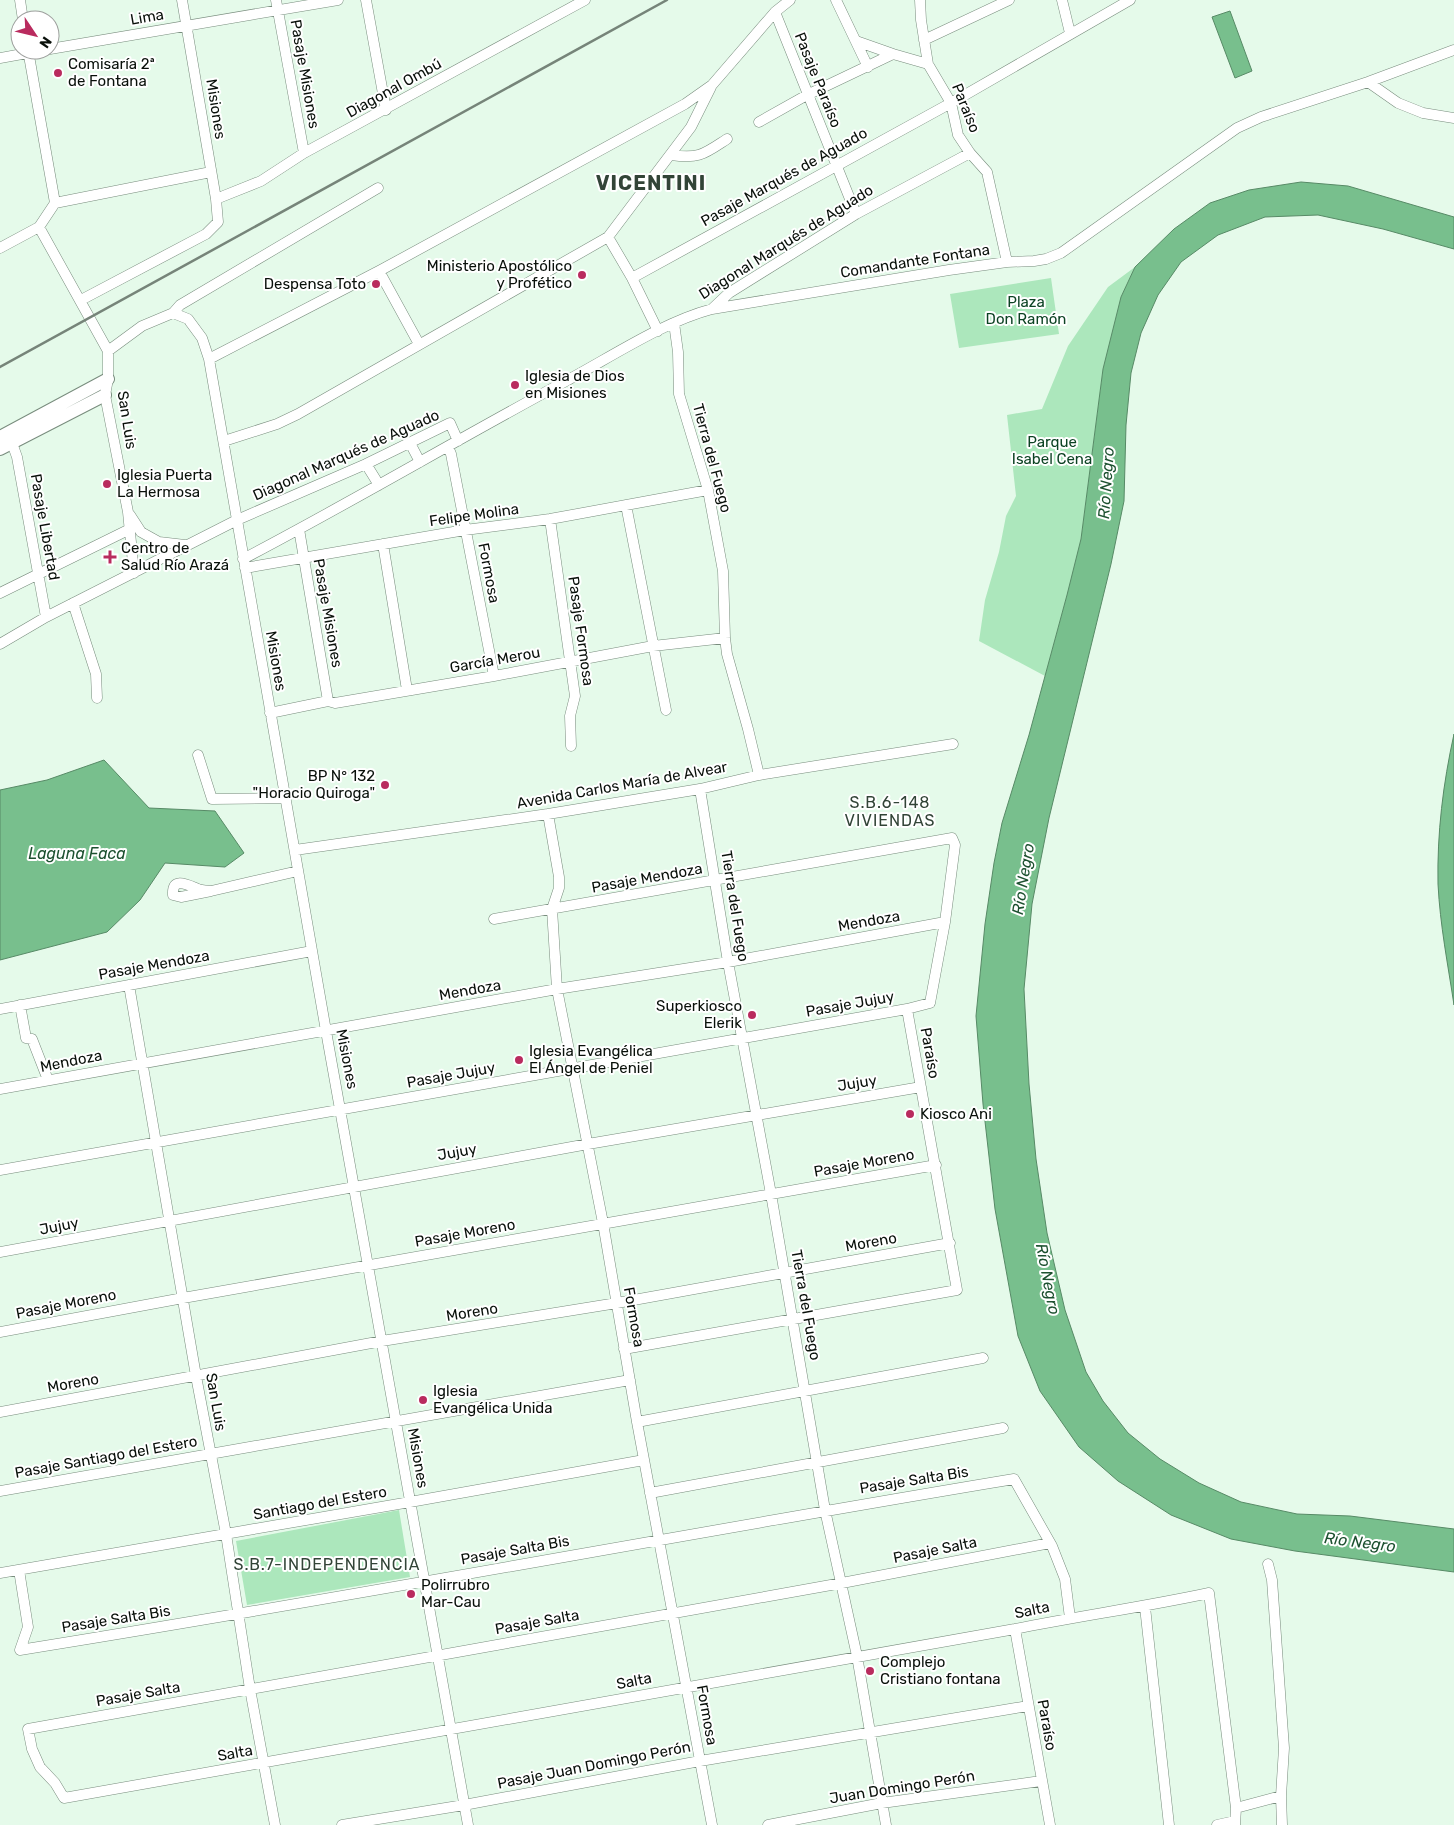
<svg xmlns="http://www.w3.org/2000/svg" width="1454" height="1825" viewBox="0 0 1454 1825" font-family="Rubik,sans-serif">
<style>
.green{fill:#ace7bc}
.water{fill:#78bf8d;stroke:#578a66}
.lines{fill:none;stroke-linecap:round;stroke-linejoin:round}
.minor-casing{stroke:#788c7d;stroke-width:11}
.major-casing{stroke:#788c7d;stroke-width:14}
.minor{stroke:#fff;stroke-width:10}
.major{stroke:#fff;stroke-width:12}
.rail{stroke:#768479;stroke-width:2.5}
.poi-dot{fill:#b92b5e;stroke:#fff;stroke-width:2}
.labels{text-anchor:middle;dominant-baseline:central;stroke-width:4;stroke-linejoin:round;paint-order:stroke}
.street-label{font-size:15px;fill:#09100a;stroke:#fff}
.poi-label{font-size:15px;fill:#09100a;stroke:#fff;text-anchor:start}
.park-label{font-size:15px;fill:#0c4323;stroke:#fff}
.water-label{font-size:16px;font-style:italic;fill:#1d5130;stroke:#fff}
.neighbourhood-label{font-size:16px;letter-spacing:1px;fill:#324437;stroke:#fff}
.district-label{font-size:20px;font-weight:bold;letter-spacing:1px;fill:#324437;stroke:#fff}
</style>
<rect width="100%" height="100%" fill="#e5faea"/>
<path class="green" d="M 1135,267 L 1121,297 L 1103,369 L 1081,539 L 1067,595 L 1045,676 L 979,641 L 985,600 L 999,552 L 1006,516 L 1016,496 L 1007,415 L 1042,409 L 1068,346 L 1108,287 Z
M 1051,278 L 1059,334 L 959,348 L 950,294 Z
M 399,1510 L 410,1577 L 247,1605 L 236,1541 Z"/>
<path class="water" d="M 1230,11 L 1252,71 L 1235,78 L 1212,17 Z
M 1301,182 L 1348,186 L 1454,217 L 1454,249 L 1383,229 L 1318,215 L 1265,217 L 1218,235 L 1181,262 L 1158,295 L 1141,333 L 1131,373 L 1126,425 L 1124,501 L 1111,564 L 1049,818 L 1032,904 L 1024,989 L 1029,1084 L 1036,1159 L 1047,1233 L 1065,1310 L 1086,1372 L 1103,1401 L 1128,1433 L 1160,1459 L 1199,1483 L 1241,1502 L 1297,1514 L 1350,1516 L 1454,1529 L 1454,1572 L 1295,1551 L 1231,1539 L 1171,1515 L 1118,1481 L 1079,1447 L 1040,1391 L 1018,1336 L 995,1209 L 983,1104 L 976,1016 L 985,924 L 994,863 L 1002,823 L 1029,735 L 1067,595 L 1081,539 L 1103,369 L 1121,297 L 1135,267 L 1174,229 L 1210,203 L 1249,190 Z
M 1454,734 L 1454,1005 C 1448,965 1440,925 1438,884 C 1437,833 1443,784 1454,734 Z
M 104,760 L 149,808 L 215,811 L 244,853 L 225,867 L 165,863 L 140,900 L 107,932 L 0,960 L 0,790 L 47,780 Z"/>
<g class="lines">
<defs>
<path id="minor" d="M 20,0 L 23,20
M 276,0 L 304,153
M 366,0 L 386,110
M 836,0 L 868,67
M 920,0 L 921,20 L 928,64
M 1062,0 L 1070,33
M 775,12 L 856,214
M 924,40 L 1009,0
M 856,41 L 893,54 L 928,64 L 951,103 L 958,135 L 970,153 L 987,172 L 1007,262
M 50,49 L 338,0
M 28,50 L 55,203
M 0,58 L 44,50
M 1368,82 L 1398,103 L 1423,113 L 1454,118
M 759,122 L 807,95 L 893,54
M 671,155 C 700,159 704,154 727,139
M 216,199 L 261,181 L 304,153 L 585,0
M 55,203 L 211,172
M 39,227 L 108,351 L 108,379 L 105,395 L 128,512 L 134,573
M 608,237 L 632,278 L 658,331
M 0,248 L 39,227 L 55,203
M 379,271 L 419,344
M 632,278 L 951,103 L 1130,0
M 81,300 L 206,234 L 218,222 L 216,199 L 182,0
M 712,309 L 729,293 L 856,214 L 970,153
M 173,313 L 188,319 L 202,338 L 209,359 L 326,1031 L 468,1825
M 674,323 L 678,352 L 679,394 L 708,490 L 723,571 L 725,638 L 727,654 L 748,729 L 759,775
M 108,351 L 142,326 L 173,313 L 180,305 L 378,188
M 209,359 L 379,271 L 685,104 L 712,85 L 775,12 L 790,0
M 224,441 L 277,424 L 298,414 L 608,237 L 691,127 L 711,87
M 12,443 L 17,457 L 46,617
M 410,443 L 420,462
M 448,447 L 451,454 L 494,676
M 366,464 L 379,485
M 626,505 L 666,710
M 130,515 L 141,532 L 159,542 L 185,545
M 550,519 L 575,696 L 570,716 L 571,746
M 299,529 L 328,701
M 383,544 L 407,690
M 243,559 C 352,502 458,439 566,381 C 611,357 663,322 712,309 L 949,270 L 1007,262 L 1034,261 L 1046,259 L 1061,253 L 1237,128 L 1261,117 L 1368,82 L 1454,50
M 245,568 L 465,530 L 550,519 L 708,490
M 0,593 L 130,529
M 73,603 L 96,674 L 97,698
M 0,644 L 46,617 L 237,520 L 366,464 L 450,423 L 458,441
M 270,713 L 328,701 L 335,703 L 494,676 L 653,646 L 725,638
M 198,755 L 212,799 L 286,798
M 700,789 L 728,962 L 771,1194 L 825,1510 L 857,1656 L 886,1825
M 548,814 L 559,877 L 559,888 L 552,909 L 557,989 L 603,1223 L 637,1422 L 712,1825
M 295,850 L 548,814 L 700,789 L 759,775 L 953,744
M 211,891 L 181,897 L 173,895 C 172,876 188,885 198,889 C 202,891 206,890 211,891 L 298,871
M 494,919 L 952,838 L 955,845 L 945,922 L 930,1003 L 907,1009 L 957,1290 L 624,1349
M 129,985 L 196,1376 L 226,1534 L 250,1689 L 275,1825
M 20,1005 L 26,1038 L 32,1039 L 48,1080
M 0,1009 L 312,951
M 0,1089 L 557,989 L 728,962 L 945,922
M 0,1170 L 907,1009
M 0,1252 L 588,1144 L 921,1087
M 0,1332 L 183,1298 L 936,1165
M 0,1412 L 382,1341 L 617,1303 L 950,1243
M 637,1422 L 983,1358
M 0,1491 L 630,1380
M 650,1493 L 1003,1428
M 1050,1543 L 842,1583 L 28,1729 L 32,1749 L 40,1767 L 55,1783 L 64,1798 L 1015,1629 C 1079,1616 1144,1607 1209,1593 L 1236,1808 L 1235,1825
M 1268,1564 L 1272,1580 L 1284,1748 L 1281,1796 L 1282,1825
M 19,1570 L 28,1627 L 20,1650 C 352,1597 683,1534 1014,1479 L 1052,1546 L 1065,1579 L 1070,1618
M 0,1573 L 410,1502 L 644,1460
M 1145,1607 L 1169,1825
M 1015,1629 L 1050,1825
M 1236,1808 L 1281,1796
M 342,1825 L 464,1805 L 700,1761 L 1028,1706
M 768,1825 L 882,1803 L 1041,1781
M 1217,1825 L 1235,1821"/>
<path id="major" d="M 0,437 L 108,379
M 0,449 L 105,395"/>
</defs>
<use href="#minor" class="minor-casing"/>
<use href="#major" class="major-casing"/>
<use href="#minor" class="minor"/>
<use href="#major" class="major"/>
<path class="rail" d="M 0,367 L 667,0"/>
</g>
<g class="poi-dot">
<circle cx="58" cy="73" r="5"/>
<circle cx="582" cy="275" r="5"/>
<circle cx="376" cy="284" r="5"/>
<circle cx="515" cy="385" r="5"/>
<circle cx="107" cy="484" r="5"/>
<path d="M107.5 549.5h5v5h5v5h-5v5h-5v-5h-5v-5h5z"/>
<circle cx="385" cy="785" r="5"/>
<circle cx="752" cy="1015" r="5"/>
<circle cx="519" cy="1060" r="5"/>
<circle cx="910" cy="1114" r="5"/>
<circle cx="423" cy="1400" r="5"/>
<circle cx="411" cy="1594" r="5"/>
<circle cx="870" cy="1671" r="5"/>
</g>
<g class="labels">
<g class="street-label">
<text transform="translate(147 17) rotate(-10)">Lima</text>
<text transform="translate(305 74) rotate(80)">Pasaje Misiones</text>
<text transform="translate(818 80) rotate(68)">Pasaje Paraíso</text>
<text transform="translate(394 88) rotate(-29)">Diagonal Ombú</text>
<text transform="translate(966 108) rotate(68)">Paraíso</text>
<text transform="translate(216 109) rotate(81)">Misiones</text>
<text transform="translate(784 177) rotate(-29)">Pasaje Marqués de Aguado</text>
<text transform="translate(786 242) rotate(-32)">Diagonal Marqués de Aguado</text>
<text transform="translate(915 261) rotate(-9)">Comandante Fontana</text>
<text transform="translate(127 420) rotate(81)">San Luis</text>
<text transform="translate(346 455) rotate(-24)">Diagonal Marqués de Aguado</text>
<text transform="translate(712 458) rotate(75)">Tierra del Fuego</text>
<text transform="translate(474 515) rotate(-8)">Felipe Molina</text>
<text transform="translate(45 527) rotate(80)">Pasaje Libertad</text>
<text transform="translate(489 573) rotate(79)">Formosa</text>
<text transform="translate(328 613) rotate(80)">Pasaje Misiones</text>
<text transform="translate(581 631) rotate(82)">Pasaje Formosa</text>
<text transform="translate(495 660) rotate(-10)">García Merou</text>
<text transform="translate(276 661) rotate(80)">Misiones</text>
<text transform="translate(622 785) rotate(-10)">Avenida Carlos María de Alvear</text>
<text transform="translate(647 878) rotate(-10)">Pasaje Mendoza</text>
<text transform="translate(735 906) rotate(81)">Tierra del Fuego</text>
<text transform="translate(869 921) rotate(-10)">Mendoza</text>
<text transform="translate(154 965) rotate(-10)">Pasaje Mendoza</text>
<text transform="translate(470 990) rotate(-10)">Mendoza</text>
<text transform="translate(850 1004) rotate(-10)">Pasaje Jujuy</text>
<text transform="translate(930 1053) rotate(80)">Paraíso</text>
<text transform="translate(347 1059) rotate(79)">Misiones</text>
<text transform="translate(71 1061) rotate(-11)">Mendoza</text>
<text transform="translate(451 1075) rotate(-10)">Pasaje Jujuy</text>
<text transform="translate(857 1083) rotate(-9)">Jujuy</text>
<text transform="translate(457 1152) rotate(-10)">Jujuy</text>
<text transform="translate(864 1163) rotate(-10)">Pasaje Moreno</text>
<text transform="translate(59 1226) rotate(-11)">Jujuy</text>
<text transform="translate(465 1233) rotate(-10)">Pasaje Moreno</text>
<text transform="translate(871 1242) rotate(-10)">Moreno</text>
<text transform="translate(66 1304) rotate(-11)">Pasaje Moreno</text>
<text transform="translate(806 1305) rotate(80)">Tierra del Fuego</text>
<text transform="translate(472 1312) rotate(-9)">Moreno</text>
<text transform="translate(634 1317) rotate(80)">Formosa</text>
<text transform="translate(73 1383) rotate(-10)">Moreno</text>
<text transform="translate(216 1402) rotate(80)">San Luis</text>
<text transform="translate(106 1457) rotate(-10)">Pasaje Santiago del Estero</text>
<text transform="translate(418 1458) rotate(80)">Misiones</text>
<text transform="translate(914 1480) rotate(-9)">Pasaje Salta Bis</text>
<text transform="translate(320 1503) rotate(-10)">Santiago del Estero</text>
<text transform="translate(515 1550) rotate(-10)">Pasaje Salta Bis</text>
<text transform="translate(935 1550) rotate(-11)">Pasaje Salta</text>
<text transform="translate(1032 1610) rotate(-12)">Salta</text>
<text transform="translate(116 1619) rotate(-9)">Pasaje Salta Bis</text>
<text transform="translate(537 1622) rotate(-10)">Pasaje Salta</text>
<text transform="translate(634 1681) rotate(-11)">Salta</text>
<text transform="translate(138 1694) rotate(-10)">Pasaje Salta</text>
<text transform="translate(707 1715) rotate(80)">Formosa</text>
<text transform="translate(1047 1725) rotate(80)">Paraíso</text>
<text transform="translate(235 1753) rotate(-10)">Salta</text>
<text transform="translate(594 1765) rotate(-11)">Pasaje Juan Domingo Perón</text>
<text transform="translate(902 1787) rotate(-9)">Juan Domingo Perón</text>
</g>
<g class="poi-label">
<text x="68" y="64">Comisaría 2ª<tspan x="68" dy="17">de Fontana</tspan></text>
<text x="572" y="266" text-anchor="end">Ministerio Apostólico<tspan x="572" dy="17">y Profético</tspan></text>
<text x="366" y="284" text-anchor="end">Despensa Toto</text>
<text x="525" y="376">Iglesia de Dios<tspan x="525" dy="17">en Misiones</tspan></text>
<text x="117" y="475">Iglesia Puerta<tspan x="117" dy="17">La Hermosa</tspan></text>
<text x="121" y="548">Centro de<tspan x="121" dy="17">Salud Río Arazá</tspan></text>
<text x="375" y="776" text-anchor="end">BP N° 132<tspan x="375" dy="17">"Horacio Quiroga"</tspan></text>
<text x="742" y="1006" text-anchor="end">Superkiosco<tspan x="742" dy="17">Elerik</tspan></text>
<text x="529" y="1051">Iglesia Evangélica<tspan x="529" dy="17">El Ángel de Peniel</tspan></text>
<text x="920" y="1114">Kiosco Ani</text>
<text x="433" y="1391">Iglesia<tspan x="433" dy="17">Evangélica Unida</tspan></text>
<text x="421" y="1585">Polirrubro<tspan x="421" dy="17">Mar-Cau</tspan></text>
<text x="880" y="1662">Complejo<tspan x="880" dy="17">Cristiano fontana</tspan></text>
</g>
<g class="park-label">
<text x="1026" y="302">Plaza<tspan x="1026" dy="17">Don Ramón</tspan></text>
<text x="1052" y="442">Parque<tspan x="1052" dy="17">Isabel Cena</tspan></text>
</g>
<g class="water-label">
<text transform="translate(1106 483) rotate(-86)">Río Negro</text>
<text x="77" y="853">Laguna Faca</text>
<text transform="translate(1023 879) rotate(-81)">Río Negro</text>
<text transform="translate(1048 1279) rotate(79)">Río Negro</text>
<text transform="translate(1360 1542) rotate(7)">Río Negro</text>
</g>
<g class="neighbourhood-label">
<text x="890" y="802">S.B.6-148<tspan x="890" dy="18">VIVIENDAS</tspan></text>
<text x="327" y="1564">S.B.7-INDEPENDENCIA</text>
</g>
<g class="district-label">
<text x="651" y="183">VICENTINI</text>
</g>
</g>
<g transform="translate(35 35) rotate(125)"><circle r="24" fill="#ffffff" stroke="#9d9f9d"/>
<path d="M0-4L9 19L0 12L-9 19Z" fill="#b92b5e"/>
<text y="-8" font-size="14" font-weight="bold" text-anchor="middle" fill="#09100a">N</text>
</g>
</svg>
